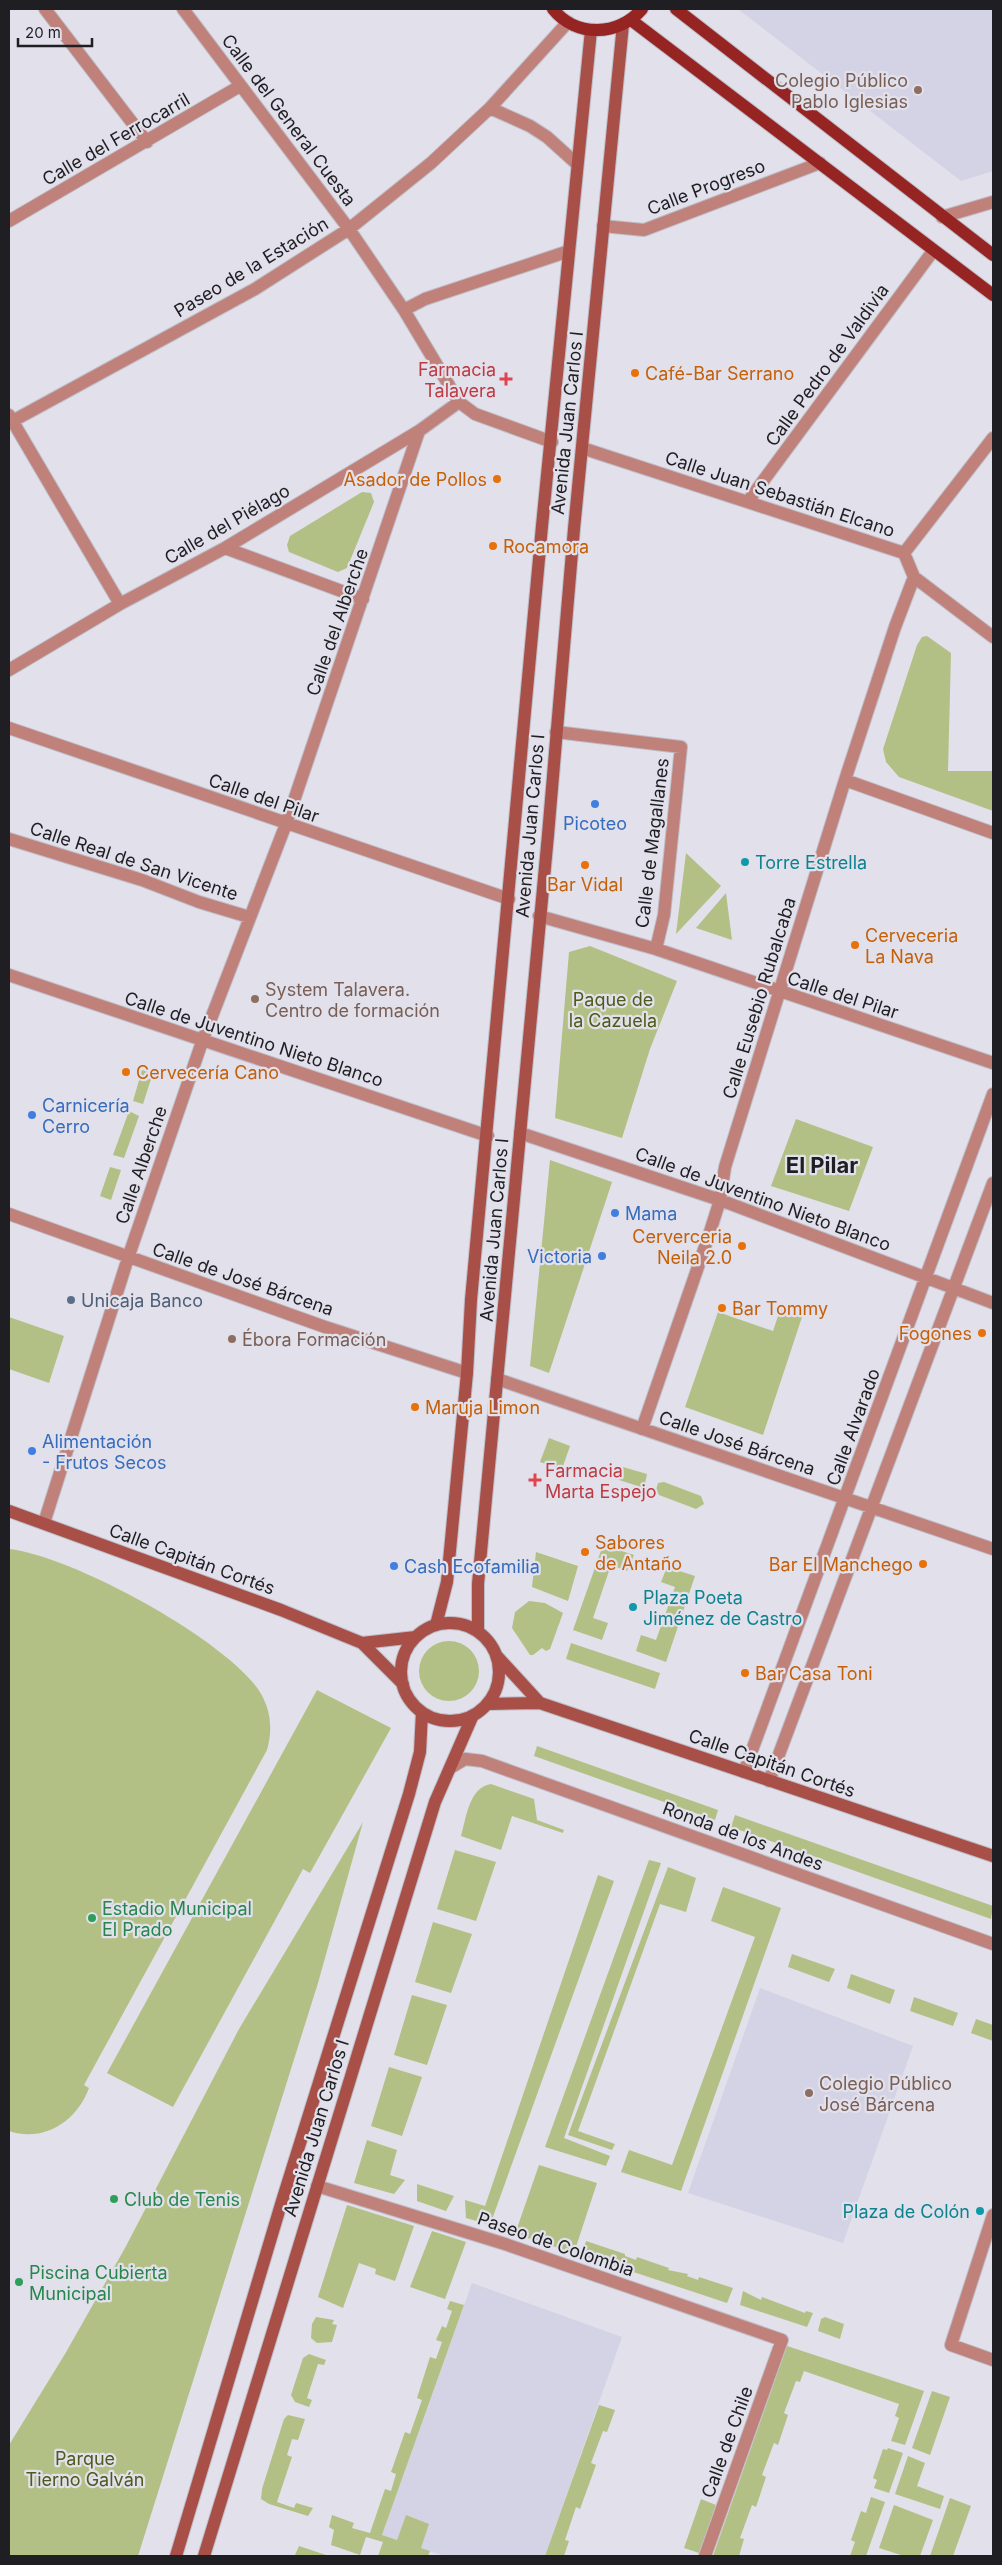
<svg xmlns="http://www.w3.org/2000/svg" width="1002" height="2565" viewBox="0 0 1002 2565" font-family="Inter,sans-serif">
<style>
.built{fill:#d4d3e5}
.green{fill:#b3c085}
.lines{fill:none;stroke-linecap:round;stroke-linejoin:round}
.street-casing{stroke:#bebdc7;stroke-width:14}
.secondary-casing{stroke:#bebdc7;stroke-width:14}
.primary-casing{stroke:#bebdc7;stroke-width:14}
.street{stroke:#bf817a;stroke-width:12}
.secondary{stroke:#a84f48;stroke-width:12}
.primary{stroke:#952423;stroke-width:12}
.education-dot{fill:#8d6e63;stroke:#e1e0eb;stroke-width:2}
.food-dot{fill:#e8710a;stroke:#e1e0eb;stroke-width:2}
.health-dot{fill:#e0444e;stroke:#e1e0eb;stroke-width:2}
.shop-dot{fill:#3f7fe0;stroke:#e1e0eb;stroke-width:2}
.culture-dot{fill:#0f9aa8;stroke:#e1e0eb;stroke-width:2}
.service-dot{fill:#5c6f8a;stroke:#e1e0eb;stroke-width:2}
.leisure-dot{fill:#2e9e5b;stroke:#e1e0eb;stroke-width:2}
.labels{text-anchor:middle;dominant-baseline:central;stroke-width:4.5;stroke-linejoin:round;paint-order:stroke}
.education-label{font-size:18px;fill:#785e54;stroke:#e1e0eb;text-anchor:start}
.street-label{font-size:18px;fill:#1f1e22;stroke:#e1e0eb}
.health-label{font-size:18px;fill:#be3a42;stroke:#e1e0eb;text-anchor:end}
.food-label{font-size:18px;fill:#c56008;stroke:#e1e0eb;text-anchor:start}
.shop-label{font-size:18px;fill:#366cbe;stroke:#e1e0eb;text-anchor:start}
.culture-label{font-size:18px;fill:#0d838f;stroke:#e1e0eb;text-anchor:start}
.park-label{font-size:18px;fill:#4e591a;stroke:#e1e0eb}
.service-label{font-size:18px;fill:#4e5e75;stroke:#e1e0eb;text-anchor:start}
.leisure-label{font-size:18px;fill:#27864d;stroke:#e1e0eb;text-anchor:start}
.district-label{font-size:22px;font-weight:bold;fill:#1f1e22;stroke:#e1e0eb}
</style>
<rect width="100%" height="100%" fill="#e1e0eb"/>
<path class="built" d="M 738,9 L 993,9 L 993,171 L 961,181 Z
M 760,1988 L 913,2046 L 843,2243 L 688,2193 Z
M 472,2283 L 622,2337 L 545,2556 L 445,2556 L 420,2548 L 406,2516 L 397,2540 L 382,2535 Z"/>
<path class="green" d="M 362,492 L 371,493 L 374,502 L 347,568 L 338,572 L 289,552 L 287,545 L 290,536 Z
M 927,636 L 951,653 L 948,771 L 993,771 L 993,811 L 899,777 L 886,762 L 883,749 L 917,645 L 922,637 Z
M 686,853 L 721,886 L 676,934 Z
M 726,893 L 732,940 L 696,928 Z
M 590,946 L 677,981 L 650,1049 L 622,1138 L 555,1118 L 569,952 Z
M 142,1070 L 153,1073 L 143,1104 L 133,1101 Z
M 129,1111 L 139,1116 L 124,1158 L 113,1155 Z
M 796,1119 L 873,1147 L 849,1211 L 771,1186 Z
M 550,1160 L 612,1182 L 549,1373 L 530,1366 Z
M 110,1167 L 121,1170 L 111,1200 L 100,1196 Z
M 780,1310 L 802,1317 L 763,1435 L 685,1407 L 718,1312 L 773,1331 Z
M 9,1317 L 64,1336 L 49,1383 L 9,1369 Z
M 549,1438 L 570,1446 L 562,1469 L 540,1462 Z
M 623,1467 L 647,1474 L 644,1488 L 619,1480 Z
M 664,1482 L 701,1496 L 704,1504 L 696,1509 L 659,1495 L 656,1490 L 658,1483 Z
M 603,1545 L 634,1555 L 627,1571 L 611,1565 L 593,1618 L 608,1623 L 602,1640 L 573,1630 Z
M 9,1549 C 72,1556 221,1637 258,1689 C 271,1708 273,1729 267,1750 L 84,2085 L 89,2088 C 77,2121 44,2143 9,2131 Z
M 536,1552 L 578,1566 L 568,1601 L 532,1587 Z
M 667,1567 L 695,1576 L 666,1662 L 636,1651 L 641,1635 L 656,1640 L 675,1587 L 661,1582 Z
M 529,1601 L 545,1603 L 563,1613 L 550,1649 L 546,1651 L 542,1648 L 533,1655 L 530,1655 L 512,1628 L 515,1612 Z
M419 1671a30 30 0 1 1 60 0a30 30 0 1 1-60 0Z
M 571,1643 L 660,1673 L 655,1689 L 566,1659 Z
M 317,1690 L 391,1728 L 310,1873 L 303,1869 L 173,2107 L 107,2073 Z
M 537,1746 L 718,1810 L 715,1820 L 534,1756 Z
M 491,1784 L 534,1799 L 537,1820 L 564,1830 L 563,1833 L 512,1816 L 501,1850 L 461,1836 C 466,1819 469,1787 491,1784 Z
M 735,1815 L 993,1906 L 991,1919 L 731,1827 Z
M 363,1822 L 318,1983 L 138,2556 L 9,2556 L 9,2445 L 65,2354 L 125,2248 L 239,2029 Z
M 455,1850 L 496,1862 L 476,1921 L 437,1909 Z
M 649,1860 L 661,1863 L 564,2138 L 610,2156 L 606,2166 L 545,2147 Z
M 668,1867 L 696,1878 L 686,1912 L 660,1904 L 578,2131 L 615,2144 L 612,2150 L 568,2135 Z
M 598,1875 L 614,1881 L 490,2225 L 466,2218 L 465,2200 L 485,2206 Z
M 723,1887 L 781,1908 L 681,2191 L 621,2172 L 629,2150 L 672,2165 L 755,1937 L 711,1921 Z
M 433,1922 L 472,1934 L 451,1993 L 415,1982 Z
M 792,1954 L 835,1969 L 829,1982 L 788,1967 Z
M 851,1974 L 895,1990 L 890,2004 L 847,1988 Z
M 412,1995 L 447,2005 L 427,2065 L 394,2055 Z
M 914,1997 L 958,2013 L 953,2026 L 910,2011 Z
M 976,2019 L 993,2025 L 993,2041 L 971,2033 Z
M 389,2067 L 422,2077 L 402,2136 L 371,2126 Z
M 367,2140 L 397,2150 L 390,2175 L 405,2180 L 394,2194 L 354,2183 Z
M 539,2165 L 597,2183 L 574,2253 L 515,2234 Z
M 417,2184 L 454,2196 L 446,2211 L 417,2201 Z
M 347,2205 L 414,2226 L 395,2281 L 375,2274 L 376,2269 L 359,2263 L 343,2308 L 318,2297 Z
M 432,2231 L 466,2242 L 445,2299 L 410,2287 Z
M 586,2241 L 625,2254 L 625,2256 L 636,2260 L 637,2257 L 669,2268 L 668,2270 L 688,2274 L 687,2276 L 698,2280 L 699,2277 L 733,2288 L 727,2303 L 582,2255 Z
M 743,2291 L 761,2300 L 762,2297 L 805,2313 L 806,2311 L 813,2313 L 807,2327 L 740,2305 Z
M 450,2301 L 464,2305 L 382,2535 L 397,2540 L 406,2515 L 429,2524 L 421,2548 L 430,2551 L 428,2556 L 378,2556 L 383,2542 L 366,2537 L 360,2555 L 331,2545 L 334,2530 L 329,2527 L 332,2515 L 354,2523 L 352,2528 L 370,2533 L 385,2489 L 391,2491 L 396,2474 L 391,2472 L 405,2432 L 410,2434 L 422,2400 L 417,2398 L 430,2357 L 436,2359 L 442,2342 L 436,2340 L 442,2326 L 446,2328 L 452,2311 L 447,2309 Z
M 316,2317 L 334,2320 L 332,2324 L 337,2325 L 332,2342 L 317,2343 L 311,2338 L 312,2324 Z
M 825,2317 L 844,2324 L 840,2339 L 818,2331 L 821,2319 Z
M 787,2346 L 924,2391 L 905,2445 L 891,2441 L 899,2418 L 895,2416 L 899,2404 L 804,2371 L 800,2382 L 796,2381 L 784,2413 L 788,2415 L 778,2445 L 774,2443 L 762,2475 L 766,2477 L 756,2507 L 752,2505 L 740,2538 L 744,2539 L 739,2556 L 713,2556 Z
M 309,2354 L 326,2360 L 324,2365 L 318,2364 L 307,2398 L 312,2400 L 309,2407 L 295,2402 L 291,2395 L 303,2358 Z
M 932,2391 L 950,2397 L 930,2455 L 912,2448 Z
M 599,2405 L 615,2410 L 607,2432 L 603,2431 L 591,2463 L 596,2465 L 580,2509 L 576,2507 L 565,2540 L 569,2541 L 564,2556 L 545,2556 Z
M 288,2415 L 305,2419 L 298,2440 L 292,2439 L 287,2455 L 292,2457 L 277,2502 L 294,2508 L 296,2503 L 313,2508 L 308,2516 L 269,2504 L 261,2499 L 262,2489 L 284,2419 Z
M 888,2448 L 903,2453 L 889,2493 L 874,2488 L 877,2480 L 873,2478 L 883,2449 L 887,2450 Z
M 908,2456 L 925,2463 L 917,2486 L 944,2496 L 940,2509 L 895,2494 Z
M 871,2497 L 885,2502 L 866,2556 L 850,2556 L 855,2542 L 851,2540 L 861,2511 L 866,2513 Z
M 950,2498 L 971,2506 L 953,2556 L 930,2556 Z
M 701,2499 L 716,2505 L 699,2553 L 684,2548 Z
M 894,2505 L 933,2520 L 920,2556 L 904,2556 L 879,2548 Z
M 299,2546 L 329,2556 L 295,2555 Z"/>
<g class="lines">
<defs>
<path id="street" d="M 45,9 L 147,142
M 183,9 L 349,229 L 404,310 L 459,402 L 475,414 L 552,442
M 490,108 L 530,126 L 547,137 L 577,164
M 942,217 L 993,202
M 9,221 L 240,86
M 603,226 L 644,230 L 820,163
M 404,310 L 425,299 L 569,251
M 9,415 L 120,604
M 9,423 L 255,289 L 349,229 L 431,163 L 490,108 L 568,22
M 582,448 L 904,553 L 914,577 L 993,637
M 749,500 L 933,251
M 225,548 L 363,599
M 904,553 L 993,438
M 9,670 L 120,604 L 225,548 L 419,431 L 459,402
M 9,728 L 509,899
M 556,732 L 681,747 L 664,915 L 656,949
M 845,780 L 993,833
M 9,839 L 142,880 L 199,902 L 249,917
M 539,916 L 656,949 L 993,1063
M 9,975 L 488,1136
M 520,1133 L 720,1200 L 993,1303
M 9,1214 L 325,1327 L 467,1373
M 497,1379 L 993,1549
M 642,1429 L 709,1235 L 720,1200 L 725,1167 L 845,780 L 895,627 L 914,577
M 44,1523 L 128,1258 L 202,1042 L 286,824 L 419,431
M 450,1768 L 465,1759 L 482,1761 L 993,1944
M 744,1772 L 993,1094
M 769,1781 L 993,1183
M 317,2186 L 505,2244 L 782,2340 L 705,2556
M 993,2215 L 951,2345 L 993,2360"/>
<path id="secondary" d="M 9,1511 L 281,1610 L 362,1643 L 403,1684
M401 1672a49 49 0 1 1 98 0a49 49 0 1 1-98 0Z
M 436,1625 L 447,1582 L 467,1373 L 471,1300 L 542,526 L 591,30
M 478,1632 L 478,1584 L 548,835 L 574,529 L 623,24
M 362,1643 L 416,1637
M 496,1655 L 540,1703
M 487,1704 L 540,1703 L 993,1856
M 176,2556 L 282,2201 L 409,1794 L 420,1752 L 422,1712
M 204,2556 L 435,1802 L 473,1715"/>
<path id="primary" d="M 553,9 C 576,38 619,36 642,9
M 676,9 L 993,255
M 631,20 L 993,295"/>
</defs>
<use href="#street" class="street-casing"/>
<use href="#secondary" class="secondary-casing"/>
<use href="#primary" class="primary-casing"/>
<use href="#street" class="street"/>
<use href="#secondary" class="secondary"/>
<use href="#primary" class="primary"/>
</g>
<g class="education-dot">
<circle cx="918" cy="90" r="5"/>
<circle cx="255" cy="999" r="5"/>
<circle cx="232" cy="1339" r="5"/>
<circle cx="809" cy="2093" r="5"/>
</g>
<g class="food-dot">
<circle cx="635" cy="373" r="5"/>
<circle cx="497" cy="479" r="5"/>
<circle cx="493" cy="546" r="5"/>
<circle cx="585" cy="865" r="5"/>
<circle cx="855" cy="945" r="5"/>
<circle cx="126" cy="1072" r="5"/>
<circle cx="742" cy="1246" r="5"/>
<circle cx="722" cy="1308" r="5"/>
<circle cx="982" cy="1333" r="5"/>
<circle cx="415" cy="1407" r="5"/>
<circle cx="585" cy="1552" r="5"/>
<circle cx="923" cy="1564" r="5"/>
<circle cx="745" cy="1673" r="5"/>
</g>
<g class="health-dot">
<path d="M503.5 371.5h5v5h5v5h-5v5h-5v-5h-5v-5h5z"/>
<path d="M532.5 1472.5h5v5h5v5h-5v5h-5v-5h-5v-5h5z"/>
</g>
<g class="shop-dot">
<circle cx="595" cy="804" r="5"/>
<circle cx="32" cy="1115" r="5"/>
<circle cx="615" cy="1213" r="5"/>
<circle cx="602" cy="1256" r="5"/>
<circle cx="32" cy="1451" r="5"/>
<circle cx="394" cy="1566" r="5"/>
</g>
<g class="culture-dot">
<circle cx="745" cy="862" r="5"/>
<circle cx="633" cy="1607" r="5"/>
<circle cx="980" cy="2211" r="5"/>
</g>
<circle class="service-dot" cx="71" cy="1300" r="5"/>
<g class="leisure-dot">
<circle cx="92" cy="1918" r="5"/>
<circle cx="114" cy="2199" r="5"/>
<circle cx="19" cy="2282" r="5"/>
</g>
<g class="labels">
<g class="education-label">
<text x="908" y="80" text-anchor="end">Colegio Público<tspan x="908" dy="21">Pablo Iglesias</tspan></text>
<text x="265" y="989">System Talavera.<tspan x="265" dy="21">Centro de formación</tspan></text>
<text x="242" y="1339">Ébora Formación</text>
<text x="819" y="2083">Colegio Público<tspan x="819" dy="21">José Bárcena</tspan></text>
</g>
<g class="street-label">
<text transform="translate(289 120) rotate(53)">Calle del General Cuesta</text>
<text transform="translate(116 139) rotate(-30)">Calle del Ferrocarril</text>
<text transform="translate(706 187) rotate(-21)">Calle Progreso</text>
<text transform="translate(251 267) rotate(-31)">Paseo de la Estación</text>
<text transform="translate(827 365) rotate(-54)">Calle Pedro de Valdivia</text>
<text transform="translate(567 423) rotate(-84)">Avenida Juan Carlos I</text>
<text transform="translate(780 494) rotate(18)">Calle Juan Sebastián Elcano</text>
<text transform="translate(227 524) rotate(-30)">Calle del Piélago</text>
<text transform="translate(337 622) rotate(-71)">Calle del Alberche</text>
<text transform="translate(264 798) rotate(19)">Calle del Pilar</text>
<text transform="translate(530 826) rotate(-85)">Avenida Juan Carlos I</text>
<text transform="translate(652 843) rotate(-83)">Calle de Magallanes</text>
<text transform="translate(134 861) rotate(18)">Calle Real de San Vicente</text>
<text transform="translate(843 995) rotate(18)">Calle del Pilar</text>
<text transform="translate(759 998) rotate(-73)">Calle Eusebio Rubalcaba</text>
<text transform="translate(254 1039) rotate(18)">Calle de Juventino Nieto Blanco</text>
<text transform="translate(141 1165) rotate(-71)">Calle Alberche</text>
<text transform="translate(763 1199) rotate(20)">Calle de Juventino Nieto Blanco</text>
<text transform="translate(494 1230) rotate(-85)">Avenida Juan Carlos I</text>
<text transform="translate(243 1279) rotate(19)">Calle de José Bárcena</text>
<text transform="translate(853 1427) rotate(-70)">Calle Alvarado</text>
<text transform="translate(737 1443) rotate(19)">Calle José Bárcena</text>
<text transform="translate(192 1559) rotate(20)">Calle Capitán Cortés</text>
<text transform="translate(772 1763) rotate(19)">Calle Capitán Cortés</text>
<text transform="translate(743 1836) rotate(20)">Ronda de los Andes</text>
<text transform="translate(316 2128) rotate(-73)">Avenida Juan Carlos I</text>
<text transform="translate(556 2244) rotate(19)">Paseo de Colombia</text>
<text transform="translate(727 2442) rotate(-70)">Calle de Chile</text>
</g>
<g class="health-label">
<text x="496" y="369">Farmacia<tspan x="496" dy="21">Talavera</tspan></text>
<text x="545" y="1470" text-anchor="start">Farmacia<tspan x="545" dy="21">Marta Espejo</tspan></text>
</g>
<g class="food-label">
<text x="645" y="373">Café-Bar Serrano</text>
<text x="487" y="479" text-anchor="end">Asador de Pollos</text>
<text x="503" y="546">Rocamora</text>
<text x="585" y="884" text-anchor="middle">Bar Vidal</text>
<text x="865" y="935">Cerveceria<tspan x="865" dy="21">La Nava</tspan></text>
<text x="136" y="1072">Cervecería Cano</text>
<text x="732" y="1236" text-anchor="end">Cerverceria<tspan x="732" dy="21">Neila 2.0</tspan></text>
<text x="732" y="1308">Bar Tommy</text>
<text x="972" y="1333" text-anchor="end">Fogones</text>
<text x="425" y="1407">Maruja Limon</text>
<text x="595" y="1542">Sabores<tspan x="595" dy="21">de Antaño</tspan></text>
<text x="913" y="1564" text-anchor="end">Bar El Manchego</text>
<text x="755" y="1673">Bar Casa Toni</text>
</g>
<g class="shop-label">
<text x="595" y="823" text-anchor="middle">Picoteo</text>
<text x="42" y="1105">Carnicería<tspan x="42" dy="21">Cerro</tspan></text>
<text x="625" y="1213">Mama</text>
<text x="592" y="1256" text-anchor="end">Victoria</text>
<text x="42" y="1441">Alimentación<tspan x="42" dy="21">- Frutos Secos</tspan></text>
<text x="404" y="1566">Cash Ecofamilia</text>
</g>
<g class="culture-label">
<text x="755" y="862">Torre Estrella</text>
<text x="643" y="1597">Plaza Poeta<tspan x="643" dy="21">Jiménez de Castro</tspan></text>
<text x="970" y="2211" text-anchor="end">Plaza de Colón</text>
</g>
<g class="park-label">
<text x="613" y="999">Paque de<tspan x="613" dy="21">la Cazuela</tspan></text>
<text x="85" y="2458">Parque<tspan x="85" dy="21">Tierno Galván</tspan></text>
</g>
<g class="service-label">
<text x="81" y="1300">Unicaja Banco</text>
</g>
<g class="leisure-label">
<text x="102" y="1908">Estadio Municipal<tspan x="102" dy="21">El Prado</tspan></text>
<text x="124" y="2199">Club de Tenis</text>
<text x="29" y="2272">Piscina Cubierta<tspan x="29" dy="21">Municipal</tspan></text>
</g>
<g class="district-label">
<text x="822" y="1165">El Pilar</text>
</g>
</g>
<rect width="1002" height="2565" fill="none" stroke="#1f1e22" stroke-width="20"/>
<path d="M18 38v8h74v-8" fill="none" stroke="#1f1e22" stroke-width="2.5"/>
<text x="25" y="38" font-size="15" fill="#1f1e22" stroke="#e1e0eb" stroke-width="4" paint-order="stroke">20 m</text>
</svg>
